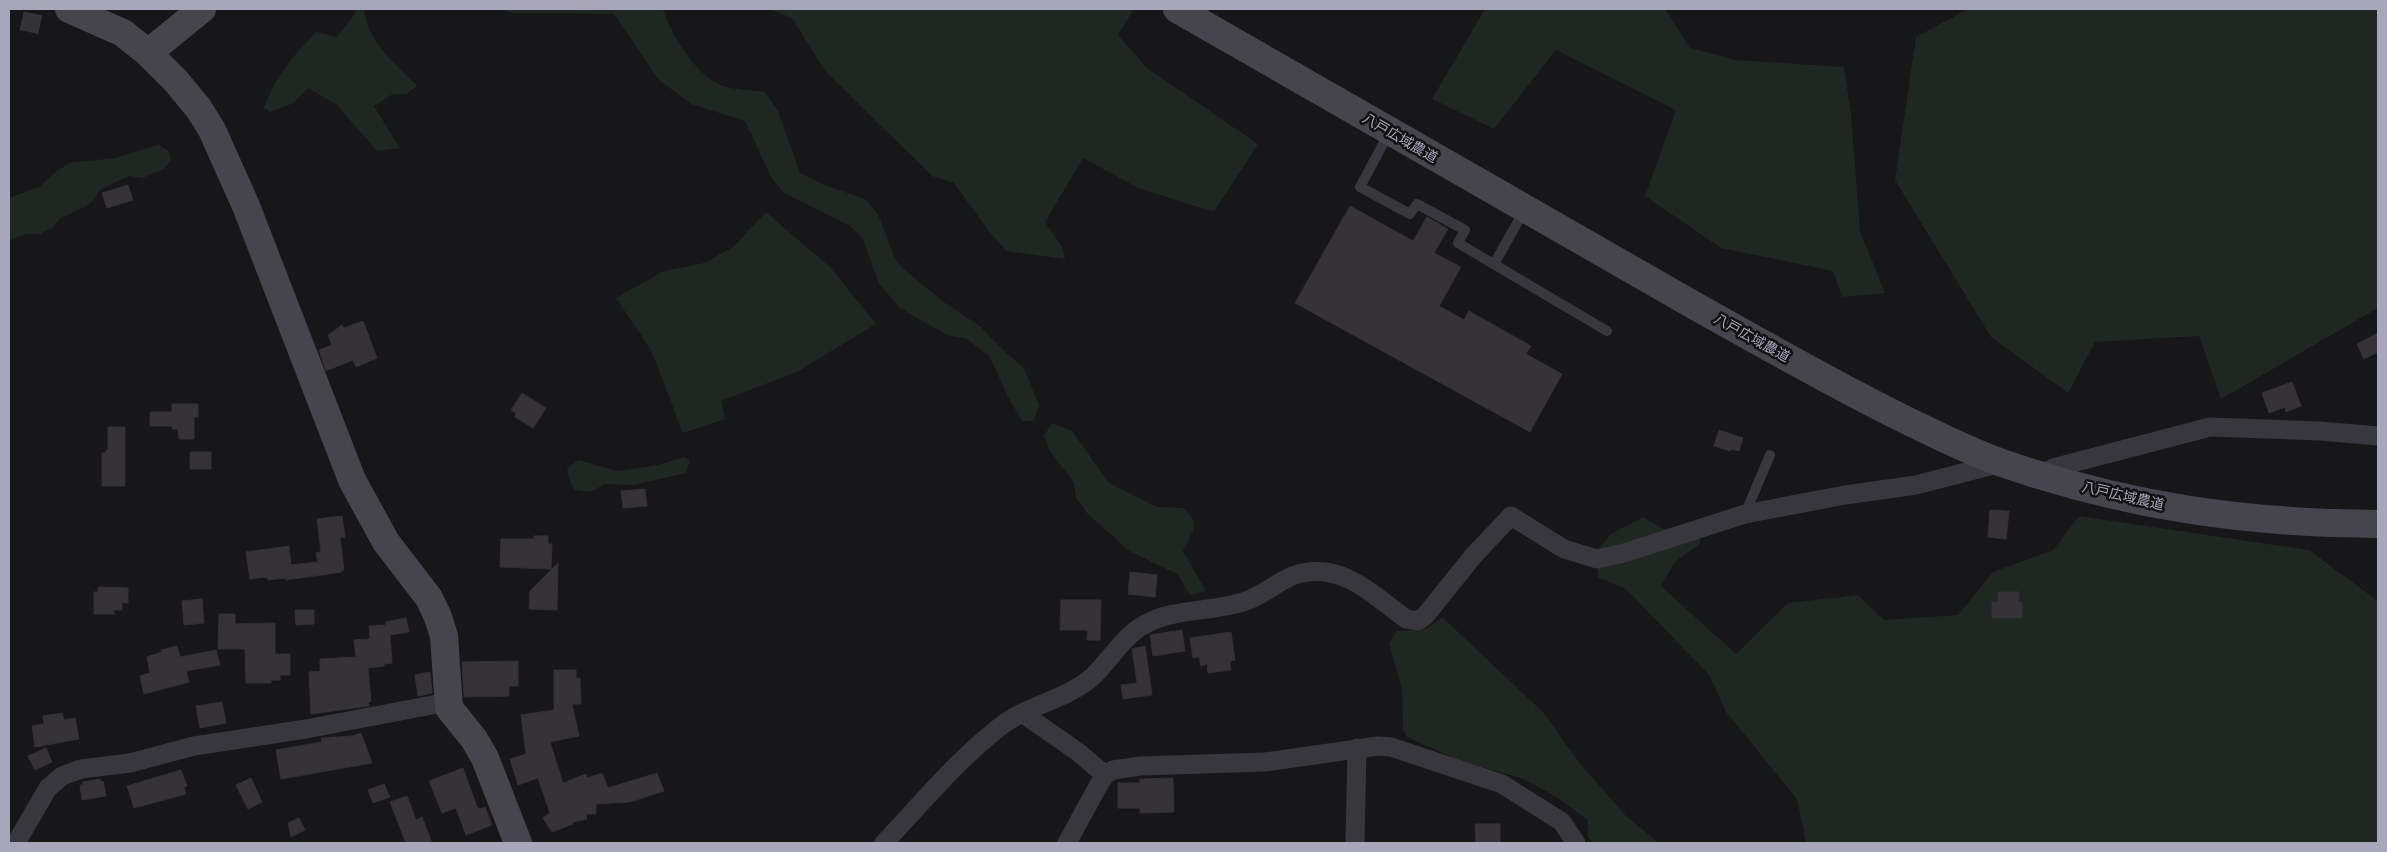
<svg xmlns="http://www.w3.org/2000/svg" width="2387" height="852" viewBox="0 0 2387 852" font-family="'Varela Round','Noto Sans JP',sans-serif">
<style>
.green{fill:#1e2722}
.building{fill:#353338;stroke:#323035}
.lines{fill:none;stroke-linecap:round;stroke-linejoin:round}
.street-tunnel{stroke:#343339;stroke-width:19;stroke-dasharray:19 9;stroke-linecap:butt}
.lane{stroke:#39373e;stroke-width:10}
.street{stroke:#39373e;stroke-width:19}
.secondary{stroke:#46454e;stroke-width:28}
.labels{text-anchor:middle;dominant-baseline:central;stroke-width:5;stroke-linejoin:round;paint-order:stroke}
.street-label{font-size:14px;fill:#a8a7ba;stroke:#121114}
</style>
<rect width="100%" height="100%" fill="#171619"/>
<path class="green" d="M 355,9 L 364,9 C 366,40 396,64 417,86 L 406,94 L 393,94 L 374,106 L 400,148 L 377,151 L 337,105 L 308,88 L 294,103 L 270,112 L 264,108 C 276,74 292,58 316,32 L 337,37 L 355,14 Z
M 500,9 L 663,9 C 670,33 697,77 723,86 C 735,90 752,90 765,92 L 778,111 L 800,173 L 822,184 L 865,199 L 878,214 L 894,256 L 901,267 L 945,303 L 981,327 L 1003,350 L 1024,368 L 1039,405 L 1034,421 L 1022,421 L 1008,397 L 990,357 L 967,339 L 947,335 L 900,308 L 879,284 L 863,239 L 849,225 L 783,192 L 772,179 L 745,121 L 691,104 L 658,79 L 614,14 L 513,13 Z
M 769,9 L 1134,9 L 1118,35 L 1147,68 L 1258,144 L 1214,212 L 1138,188 L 1083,158 L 1045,222 L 1063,248 L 1065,259 L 1006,251 L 987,229 L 954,183 L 932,176 L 825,71 L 792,18 Z
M 1485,9 L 1665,9 L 1690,48 L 1736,60 L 1844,67 L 1851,113 L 1860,231 L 1885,293 L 1842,297 L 1833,271 L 1721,248 L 1645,196 L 1676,110 L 1556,50 L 1494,129 L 1432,99 Z
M 1968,9 L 2378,9 L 2378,308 L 2221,399 L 2199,336 L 2095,342 L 2068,393 L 1991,337 L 1895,180 L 1916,37 Z
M 158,145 L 169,151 L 171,160 L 164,169 L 143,178 L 129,176 L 101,189 L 94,200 L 85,207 L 61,218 L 52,228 L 40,234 L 27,234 L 9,240 L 9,198 L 39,187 L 53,174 L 69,163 L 115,158 Z
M 766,212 L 831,268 L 876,324 L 797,372 L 721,401 L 725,419 L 683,433 L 651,350 L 616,298 L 664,271 L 704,263 L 733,247 Z
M 1052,423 L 1072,431 L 1109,483 L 1157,507 L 1184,508 L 1194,521 L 1193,531 L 1183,551 L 1206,591 L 1190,595 L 1177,574 L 1129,551 L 1087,513 L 1076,498 L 1074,483 L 1050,451 L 1044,436 Z
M 684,457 L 690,461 L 686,473 L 634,485 L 605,484 L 590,492 L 575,490 L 571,484 L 567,469 L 578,460 L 618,471 L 658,465 Z
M 2079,516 L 2309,550 L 2378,601 L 2378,843 L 1806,843 L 1797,799 L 1726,712 L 1710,676 L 1626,589 L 1598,577 L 1597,550 L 1611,534 L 1643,517 L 1667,531 L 1700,532 L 1700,544 L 1675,562 L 1661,586 L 1736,654 L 1788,603 L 1858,595 L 1884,620 L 1958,615 L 1993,572 L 2053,550 Z
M 1442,617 L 1543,712 L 1578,761 L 1626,816 L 1659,843 L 1593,843 L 1588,837 L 1588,820 L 1555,796 L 1521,778 L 1463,762 L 1407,737 L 1403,730 L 1402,689 L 1389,643 L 1397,631 L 1426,629 Z"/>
<path class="building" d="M 128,185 L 133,200 L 107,208 L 102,193 Z
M 1350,206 L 1413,241 L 1427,217 L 1448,229 L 1434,253 L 1461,267 L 1439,306 L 1464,320 L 1469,311 L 1531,346 L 1526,354 L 1562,374 L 1530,432 L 1295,303 Z
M 363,321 L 377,358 L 356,367 L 353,360 L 326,371 L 319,350 L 332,345 L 328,335 L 342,325 L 344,328 Z
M 2378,333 L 2378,352 L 2364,359 L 2357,344 Z
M 2292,382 L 2301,406 L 2286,412 L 2285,407 L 2269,413 L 2262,393 Z
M 522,393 L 546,408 L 533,428 L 515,417 L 516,413 L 511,410 Z
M 172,404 L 198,404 L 198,417 L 194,417 L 194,439 L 179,439 L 178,429 L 172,429 L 172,426 L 150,426 L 150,412 L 172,412 Z
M 108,427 L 125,427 L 125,486 L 102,486 L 102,453 L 106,453 L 106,450 L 108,450 Z
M 1719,430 L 1743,438 L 1739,451 L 1731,449 L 1730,451 L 1714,446 Z
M 190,452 L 211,452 L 211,469 L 190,469 Z
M 645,489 L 647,506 L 623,508 L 621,491 Z
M 1990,510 L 2009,511 L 2006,539 L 1988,537 Z
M 342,516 L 345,537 L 340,538 L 344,570 L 341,570 L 342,572 L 286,580 L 286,578 L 268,580 L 267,577 L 250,579 L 246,552 L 289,546 L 291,565 L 318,562 L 316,553 L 321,552 L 317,519 Z
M 534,536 L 548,536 L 548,544 L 552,544 L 551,569 L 500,567 L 501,539 L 534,539 Z
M 558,563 L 557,610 L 529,609 L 530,591 Z
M 1130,572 L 1157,575 L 1155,597 L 1128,594 Z
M 98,587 L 128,588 L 128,603 L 122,602 L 122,610 L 114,610 L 114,614 L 94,614 L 94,592 L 98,592 Z
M 1998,592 L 2019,592 L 2019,602 L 2022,602 L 2022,618 L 1992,618 L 1992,602 L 1998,602 Z
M 202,599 L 204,623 L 184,625 L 182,601 Z
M 1061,600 L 1101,600 L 1100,640 L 1087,640 L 1088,630 L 1060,630 Z
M 295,610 L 314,610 L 314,624 L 296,625 Z
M 219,614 L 235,614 L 235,624 L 275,623 L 275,654 L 290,654 L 290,675 L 280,675 L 280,680 L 271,680 L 271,683 L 246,683 L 245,649 L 218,649 Z
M 406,618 L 409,632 L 390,635 L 392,663 L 384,664 L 384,666 L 368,668 L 371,702 L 368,702 L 369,706 L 311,714 L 309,672 L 320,671 L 320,659 L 356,657 L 354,640 L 370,639 L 369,626 L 386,625 L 386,622 Z
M 1182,630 L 1185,651 L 1153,656 L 1150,635 Z
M 1231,632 L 1235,660 L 1230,661 L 1231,670 L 1208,673 L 1207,664 L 1201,666 L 1199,657 L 1193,658 L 1190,638 Z
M 177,646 L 180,657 L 216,650 L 220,665 L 186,671 L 189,682 L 144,694 L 140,676 L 150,673 L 147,657 L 162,652 L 161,650 Z
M 1145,646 L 1152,695 L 1123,699 L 1121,685 L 1137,683 L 1132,649 Z
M 518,661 L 518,686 L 509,686 L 509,696 L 464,697 L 462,662 Z
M 554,670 L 576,670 L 576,678 L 580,678 L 581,704 L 572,704 L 579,736 L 550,742 L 563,783 L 586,774 L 587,778 L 602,773 L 608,788 L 657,773 L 664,791 L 630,802 L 596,804 L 596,814 L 586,814 L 587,819 L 572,822 L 573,824 L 552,832 L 543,818 L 550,813 L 538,778 L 518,785 L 510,759 L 526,754 L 521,715 L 554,710 Z
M 430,672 L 432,693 L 418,696 L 415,675 Z
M 222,702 L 226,723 L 200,728 L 196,706 Z
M 62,713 L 64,720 L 75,718 L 79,739 L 35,747 L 32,726 L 44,724 L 43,716 Z
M 361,733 L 372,763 L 281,779 L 276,750 L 322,742 L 321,738 L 353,736 Z
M 46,748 L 52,762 L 35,770 L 28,756 Z
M 463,768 L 477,807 L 480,809 L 485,807 L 492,825 L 466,835 L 456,808 L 442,813 L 429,781 Z
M 181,770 L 187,786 L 184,787 L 186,794 L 134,808 L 127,786 Z
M 251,778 L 262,802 L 248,809 L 236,785 Z
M 1173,778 L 1174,812 L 1140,813 L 1140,808 L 1118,808 L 1118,783 L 1140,783 L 1140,779 Z
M 100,779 L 101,782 L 103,781 L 106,796 L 82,800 L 80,785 L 83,785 L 83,782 Z
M 384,784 L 390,797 L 373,803 L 368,790 Z
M 407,796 L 416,820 L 422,817 L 432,843 L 406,843 L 390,802 Z
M 299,818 L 305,830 L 291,837 L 288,823 Z
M 1475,824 L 1500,824 L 1500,843 L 1476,843 Z"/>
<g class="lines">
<path class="street-tunnel" d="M 29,32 L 34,9"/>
<path class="lane" d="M 1389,133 L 1360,187 L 1410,214 L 1417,204 L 1465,230 L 1458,243 L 1607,331
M 1494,264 L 1524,211
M 1745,514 L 1770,455"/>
<path class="street" d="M 2040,475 L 2053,468 L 2210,427 L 2320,431 L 2378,436
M 1022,713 L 1078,752 L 1105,775
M 16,843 L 48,788 L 62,776 L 81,769 L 130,763 L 194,746 L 306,729 L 448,702
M 884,843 C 921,804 958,759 1001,726 C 1028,705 1065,700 1091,678 C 1109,662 1122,637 1144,625 C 1172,608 1215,612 1246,601 C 1278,589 1286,568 1326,572 C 1356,576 1382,602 1406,619 L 1418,621 L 1425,616 L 1474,555 L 1511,516 L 1564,549 L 1597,559 L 1624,553 L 1745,514 L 1845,495 L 1916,485 L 2001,463
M 1067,843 L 1097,788 L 1105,775 L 1113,770 L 1140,766 L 1265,762 L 1378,746 L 1391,747 L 1502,784 L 1562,822 L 1576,843
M 1355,843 L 1357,748"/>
<path class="secondary" d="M 69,9 L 123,33 L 148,53 L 176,81 L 199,109 L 212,130 L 246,206 L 352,480 L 386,542 L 429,598 L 438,617 L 444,636 L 449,708 L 474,739 L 485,758 L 518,843
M 1177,9 C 1350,109 1523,209 1697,307 C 1767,346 1836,386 1908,421 C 1939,436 1972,453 2005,464 C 2131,507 2246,523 2378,524
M 148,53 L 202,9"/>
</g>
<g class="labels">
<g class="street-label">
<text transform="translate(1400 138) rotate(30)">八戸広域農道</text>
<text transform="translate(1752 338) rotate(29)">八戸広域農道</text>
<text transform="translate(2123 496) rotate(13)">八戸広域農道</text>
</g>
</g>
<rect width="2387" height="852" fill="none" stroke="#a8a7ba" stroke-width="20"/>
</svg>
